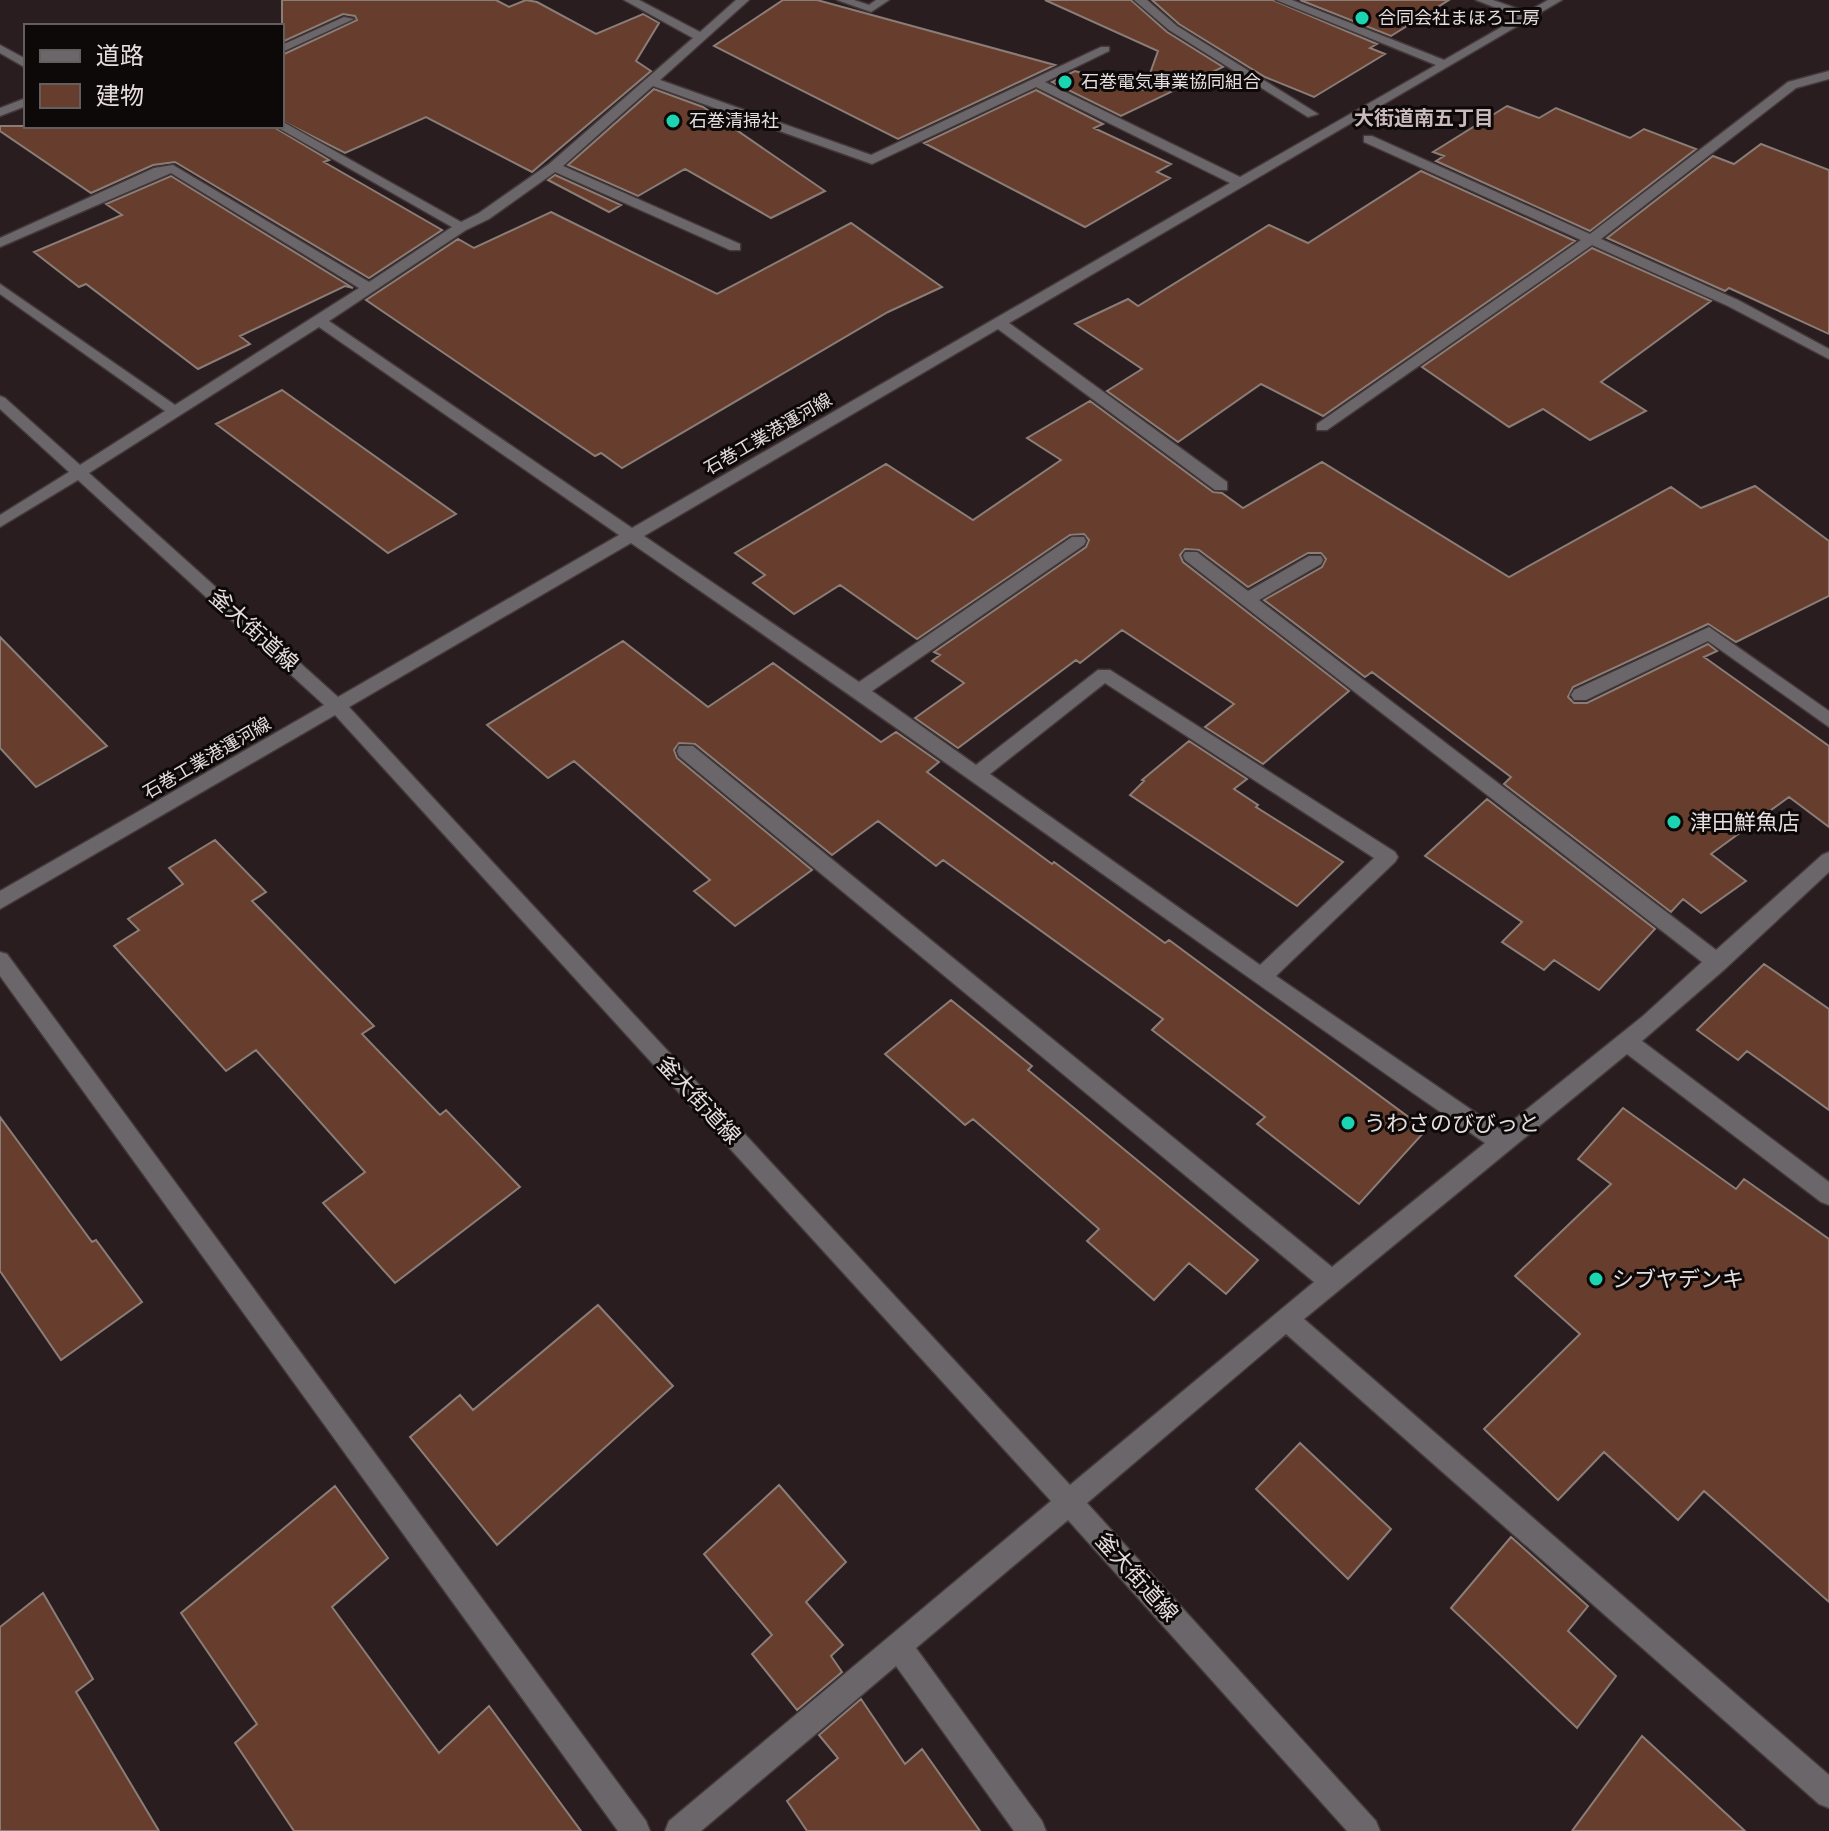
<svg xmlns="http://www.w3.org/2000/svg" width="1829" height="1831" viewBox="0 0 1829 1831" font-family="Rubik,'Noto Sans JP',sans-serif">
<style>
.building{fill:#673e2d;stroke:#8a7d77;stroke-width:2}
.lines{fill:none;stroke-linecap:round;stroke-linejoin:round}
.minor-casing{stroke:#43383a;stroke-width:3}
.minor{fill:#6b6669;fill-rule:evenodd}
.poi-dot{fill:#1bd5b1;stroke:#0e0909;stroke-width:3}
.labels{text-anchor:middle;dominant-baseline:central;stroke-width:6;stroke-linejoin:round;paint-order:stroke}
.far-poi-label{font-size:18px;fill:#e5ddde;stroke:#0e0909;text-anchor:start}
.far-street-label{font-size:18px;fill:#e5ddde;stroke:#0e0909}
.far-neighbourhood-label{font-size:20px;font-weight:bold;fill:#cababc;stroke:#0e0909}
.street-label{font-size:22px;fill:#e5ddde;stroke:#0e0909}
.poi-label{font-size:22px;fill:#e5ddde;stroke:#0e0909;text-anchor:start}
</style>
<rect width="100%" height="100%" fill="#291d1f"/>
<path class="building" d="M 282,0 L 496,0 L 509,7 L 526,0 L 537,2 L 596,34 L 643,14 L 659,23 L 636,61 L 651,71 L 532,172 L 426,117 L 345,153 L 282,121 L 282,55 L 357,20 L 355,16 L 343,14 L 282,42 Z
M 783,0 L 817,0 L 1055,65 L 898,139 L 714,46 Z
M 1045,0 L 1131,0 L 1167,32 L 1223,67 L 1121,116 L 1052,82 L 1075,71 L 1144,90 L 1158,51 Z
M 1152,0 L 1273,0 L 1377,44 L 1370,48 L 1385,54 L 1314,97 L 1265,77 L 1179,24 Z
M 1300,0 L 1449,0 L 1391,36 Z
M 654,89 L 703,107 L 825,191 L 771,218 L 685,169 L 638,196 L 568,165 Z
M 1036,90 L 1103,124 L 1094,128 L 1171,164 L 1157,172 L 1170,178 L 1085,227 L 924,143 Z
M 1507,106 L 1539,118 L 1556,108 L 1630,138 L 1644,129 L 1696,149 L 1590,231 L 1436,161 L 1444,156 L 1433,152 Z
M 0,126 L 272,126 L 329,160 L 324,162 L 442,230 L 369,278 L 175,162 L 153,165 L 91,193 L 0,131 Z
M 1761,144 L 1829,170 L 1829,334 L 1729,288 L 1725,291 L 1607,238 L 1713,156 L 1734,164 Z
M 1421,171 L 1575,241 L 1323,416 L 1261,384 L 1178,442 L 1107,391 L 1142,369 L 1075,324 L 1128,299 L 1138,306 L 1269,225 L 1308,243 Z
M 555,175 L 621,205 L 609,212 L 548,180 Z
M 171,176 L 353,288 L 345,286 L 240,336 L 250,344 L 198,369 L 86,284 L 79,287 L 34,252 L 122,215 L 106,204 Z
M 551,212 L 717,294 L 851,223 L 942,287 L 888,312 L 622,468 L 601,453 L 595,456 L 366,300 L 458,239 L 474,248 Z
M 1592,248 L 1711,301 L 1601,382 L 1646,411 L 1590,440 L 1543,409 L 1509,427 L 1422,367 Z
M 282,390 L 456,514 L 388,553 L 216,424 Z
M 1090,401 L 1213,492 L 1222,493 L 1243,508 L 1322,462 L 1509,577 L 1671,487 L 1701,508 L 1755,486 L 1829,541 L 1829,596 L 1736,642 L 1708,624 L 1573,687 L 1568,697 L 1574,703 L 1587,703 L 1708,644 L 1717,651 L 1704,657 L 1829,746 L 1829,827 L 1789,797 L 1711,854 L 1746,881 L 1701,913 L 1683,899 L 1671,912 L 1504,784 L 1511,777 L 1372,672 L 1365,677 L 1264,600 L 1322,567 L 1326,559 L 1321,553 L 1308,553 L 1248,587 L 1199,550 L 1185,549 L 1180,555 L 1183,562 L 1349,691 L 1263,764 L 1205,727 L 1234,704 L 1122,630 L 1080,663 L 1076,660 L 958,748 L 915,718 L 964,683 L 932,661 L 940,655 L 934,652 L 1086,547 L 1089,540 L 1084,534 L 1070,535 L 917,639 L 840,585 L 794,614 L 753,583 L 765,575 L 735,553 L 886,464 L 973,520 L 1061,460 L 1027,438 Z
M 0,637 L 107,746 L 36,787 L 0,748 Z
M 623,641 L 708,707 L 773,663 L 881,742 L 896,732 L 939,762 L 927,772 L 1052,864 L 1054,862 L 1165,943 L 1169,940 L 1426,1130 L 1359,1204 L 1257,1124 L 1265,1117 L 1152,1030 L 1163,1019 L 943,860 L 936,866 L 878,821 L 832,855 L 695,744 L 679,743 L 674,750 L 677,758 L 812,870 L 735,926 L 694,891 L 710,880 L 574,761 L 548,778 L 487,725 Z
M 1189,741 L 1247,779 L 1234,789 L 1258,805 L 1256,807 L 1343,862 L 1297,906 L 1130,795 L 1144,781 L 1142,780 Z
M 1487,799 L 1655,929 L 1599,990 L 1554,960 L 1544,970 L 1502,942 L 1522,922 L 1425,856 Z
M 215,840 L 266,892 L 252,901 L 374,1026 L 362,1034 L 440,1115 L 446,1110 L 520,1187 L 395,1283 L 323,1203 L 365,1172 L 256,1050 L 226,1071 L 114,946 L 139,930 L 128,919 L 183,884 L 169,868 Z
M 1764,964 L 1829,1009 L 1829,1110 L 1747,1051 L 1738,1060 L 1697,1030 Z
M 951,1000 L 1032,1066 L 1028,1070 L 1258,1260 L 1226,1294 L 1189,1263 L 1154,1300 L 1087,1241 L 1099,1229 L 973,1119 L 965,1125 L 885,1054 Z
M 1623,1108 L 1736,1189 L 1744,1179 L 1829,1239 L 1829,1602 L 1704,1491 L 1678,1520 L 1604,1452 L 1558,1500 L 1484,1429 L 1580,1334 L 1515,1276 L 1611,1184 L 1578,1159 Z
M 0,1117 L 92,1242 L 96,1240 L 142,1302 L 61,1360 L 0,1271 Z
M 598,1305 L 673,1386 L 497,1545 L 410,1437 L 460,1395 L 473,1410 Z
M 1300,1443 L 1391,1529 L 1348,1579 L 1256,1489 Z
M 779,1485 L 846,1562 L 806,1602 L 843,1645 L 831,1656 L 842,1672 L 797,1710 L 752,1654 L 772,1635 L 704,1554 Z
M 335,1486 L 388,1558 L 332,1607 L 439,1753 L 489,1706 L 581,1831 L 294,1831 L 235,1743 L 257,1724 L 181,1613 Z
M 1511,1537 L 1588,1606 L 1568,1631 L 1616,1676 L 1577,1728 L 1451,1608 Z
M 43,1593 L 93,1679 L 76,1692 L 159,1831 L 0,1831 L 0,1627 Z
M 861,1699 L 905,1764 L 922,1749 L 980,1831 L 807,1831 L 787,1801 L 838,1758 L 819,1735 Z
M 1642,1736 L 1745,1831 L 1572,1831 Z"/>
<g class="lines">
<defs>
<path id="minor" d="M 624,0 L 639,0 L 700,32 L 736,0 L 749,0 L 660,80 L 871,155 L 1101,47 L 1109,47 L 1109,51 L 1045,82 L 1240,177 L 1436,65 L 1276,0 L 1292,0 L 1444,60 L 1519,17 L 1476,0 L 1493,0 L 1527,12 L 1548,0 L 1562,0 L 1009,323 L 1227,482 L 1227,490 L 1215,490 L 998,329 L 644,536 L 859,682 L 1072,537 L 1084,537 L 1086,541 L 1084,545 L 872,691 L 976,765 L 1098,670 L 1110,670 L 1395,852 L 1398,857 L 1395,862 L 1276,976 L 1501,1130 L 1643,1016 L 1702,962 L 1185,560 L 1183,556 L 1185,552 L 1197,552 L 1248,591 L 1309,556 L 1321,556 L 1323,560 L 1321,564 L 1259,600 L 1716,950 L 1822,855 L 1829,852 L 1829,872 L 1725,969 L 1642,1041 L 1829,1182 L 1829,1205 L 1821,1202 L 1627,1054 L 1304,1319 L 1829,1775 L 1829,1808 L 1819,1804 L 1286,1334 L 1087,1503 L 1376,1821 L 1380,1831 L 1347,1831 L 1068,1520 L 916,1648 L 1042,1821 L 1046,1831 L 1014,1831 L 896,1666 L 701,1831 L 665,1831 L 669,1821 L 1051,1501 L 335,715 L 0,909 L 0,891 L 324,705 L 78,480 L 0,527 L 0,515 L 69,472 L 0,409 L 0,396 L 5,398 L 80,465 L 165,411 L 0,294 L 0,284 L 175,405 L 359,288 L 171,173 L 0,247 L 0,238 L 154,168 L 173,165 L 369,282 L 452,227 L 275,126 L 285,123 L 461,222 L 479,213 L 549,164 L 693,38 ZM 653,86 L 872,164 L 1036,87 L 1230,183 L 632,528 L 329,321 L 466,230 L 489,219 L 555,172 L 730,250 L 740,250 L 740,244 L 563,166 ZM 319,327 L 619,535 L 338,697 L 89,473 ZM 631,543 C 918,740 1199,945 1485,1143 L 1332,1267 L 693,746 L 679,746 L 677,751 L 679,756 L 1314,1282 L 1070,1485 L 349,707 ZM 1105,683 L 1374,858 L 1260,965 L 990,774 Z
M 837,0 L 854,0 L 869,5 L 876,0 L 889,0 L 871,12 Z
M 1134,0 L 1147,0 L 1177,26 L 1318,114 L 1308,117 L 1169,30 Z
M 344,17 L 354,19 L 282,52 L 282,45 Z
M 0,45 L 26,59 L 26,68 L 0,53 Z
M 1829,71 L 1829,79 L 1796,88 L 1601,239 L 1738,300 L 1829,349 L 1829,359 L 1728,306 L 1592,245 L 1327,430 L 1317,430 L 1317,424 L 1581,240 L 1364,142 L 1364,136 L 1372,136 L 1590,234 L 1788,82 Z
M 26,98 L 26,106 L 0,116 L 0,108 Z
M 1709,627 L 1829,711 L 1829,727 L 1708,641 L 1586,700 L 1574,700 L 1571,695 L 1574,690 Z
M 0,952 L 7,954 L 646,1821 L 650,1831 L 618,1831 L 0,976 Z"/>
</defs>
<use href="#minor" class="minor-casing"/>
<use href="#minor" class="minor"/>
</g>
<g class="poi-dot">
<circle cx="1362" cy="18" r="8"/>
<circle cx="1065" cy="82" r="8"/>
<circle cx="673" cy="121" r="8"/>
<circle cx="1674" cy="822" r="8"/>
<circle cx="1348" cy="1123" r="8"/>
<circle cx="1596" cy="1279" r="8"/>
</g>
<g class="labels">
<g class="far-poi-label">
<text x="1378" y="18">合同会社まほろ工房</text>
<text x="1081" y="82">石巻電気事業協同組合</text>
<text x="689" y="121">石巻清掃社</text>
</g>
<g class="far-street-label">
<text transform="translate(768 434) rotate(-30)">石巻工業港運河線</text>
<text transform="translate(207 758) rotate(-30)">石巻工業港運河線</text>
</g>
<g class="far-neighbourhood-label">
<text x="1424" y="118">大街道南五丁目</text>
</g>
<g class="street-label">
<text transform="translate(254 630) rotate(42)">釜大街道線</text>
<text transform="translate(699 1100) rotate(47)">釜大街道線</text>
<text transform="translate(1137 1577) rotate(48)">釜大街道線</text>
</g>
<g class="poi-label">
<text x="1690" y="822">津田鮮魚店</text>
<text x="1364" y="1123">うわさのびびっと</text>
<text x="1612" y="1279">シブヤデンキ</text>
</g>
</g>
<rect x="24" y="24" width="260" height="104" fill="#0e0909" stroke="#645e5e" stroke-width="2"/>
<rect x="40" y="50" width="40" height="12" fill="#6b6669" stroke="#645e5e" stroke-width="2"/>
<text x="96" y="64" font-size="24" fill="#e5ddde">道路</text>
<rect x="40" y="84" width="40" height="24" fill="#673e2d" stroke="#645e5e" stroke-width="2"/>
<text x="96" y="104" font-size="24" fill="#e5ddde">建物</text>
</svg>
